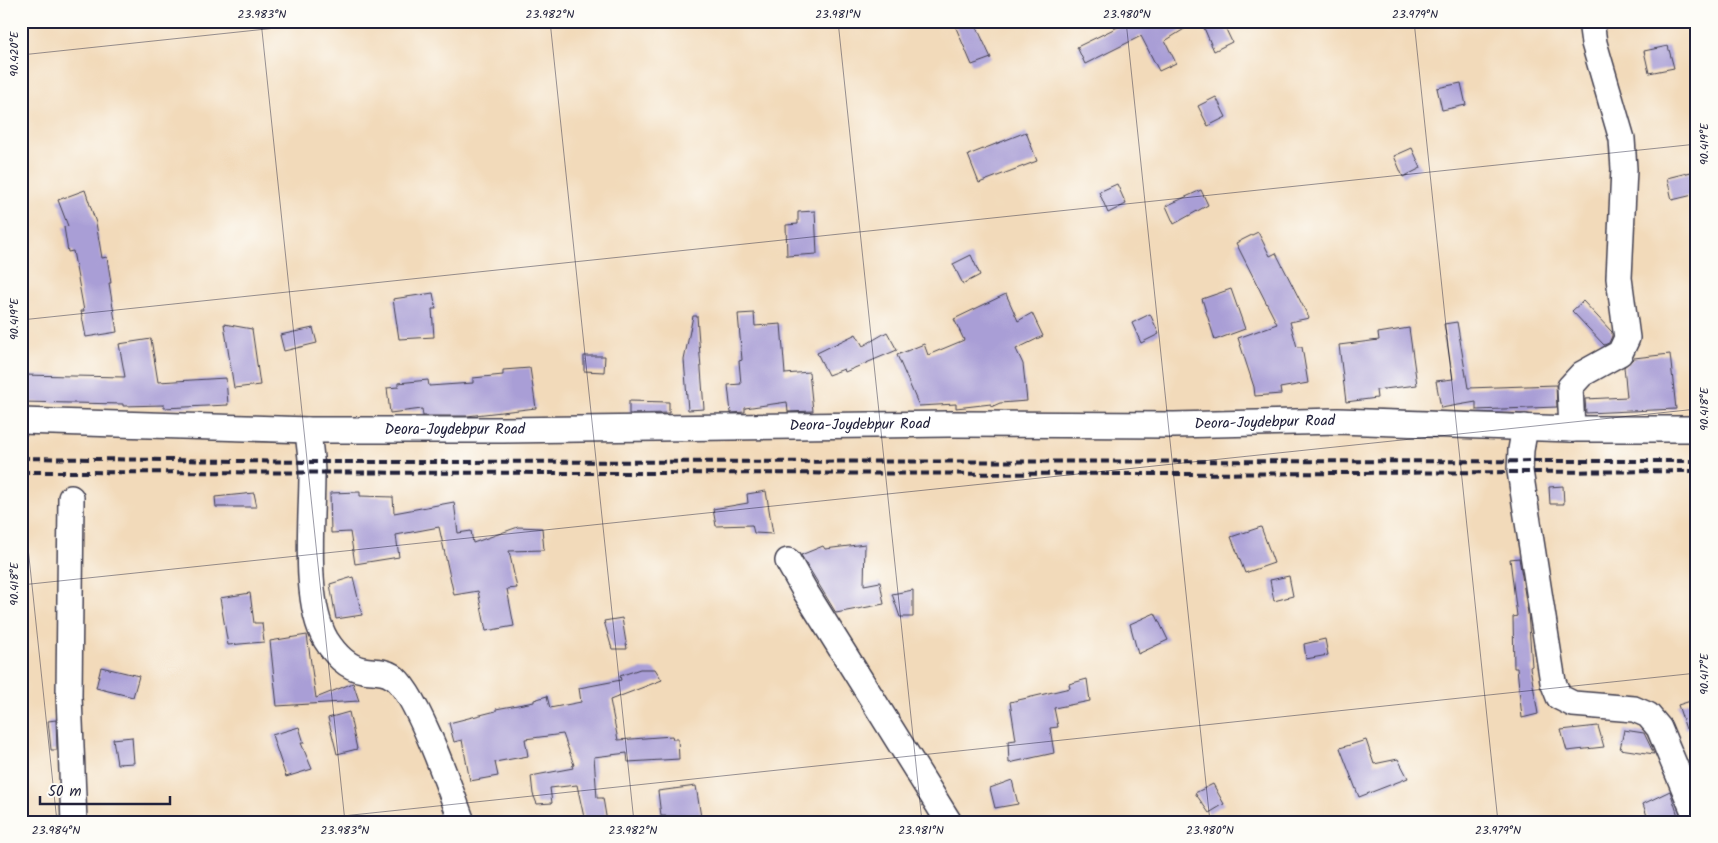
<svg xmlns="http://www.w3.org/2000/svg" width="1718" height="843" viewBox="0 0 1718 843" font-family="Kalam,sans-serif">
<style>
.building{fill:#a99ed6}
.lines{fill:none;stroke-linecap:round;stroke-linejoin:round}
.minor-casing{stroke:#413e4e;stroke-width:28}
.minor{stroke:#fff;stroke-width:25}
.rail{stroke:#22223b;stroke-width:4;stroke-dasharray:8 4;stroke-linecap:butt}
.ticks{fill:none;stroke:#22223b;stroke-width:1;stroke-opacity:0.45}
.labels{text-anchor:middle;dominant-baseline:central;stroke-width:4;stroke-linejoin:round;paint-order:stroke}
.street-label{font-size:15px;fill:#22223b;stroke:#fdfcf7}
.neatline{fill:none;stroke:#22223b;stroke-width:2}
.ticks-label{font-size:12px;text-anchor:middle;fill:#22223b}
</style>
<rect width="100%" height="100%" fill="#fdfcf7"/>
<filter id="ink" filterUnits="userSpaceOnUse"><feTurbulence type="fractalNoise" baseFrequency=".02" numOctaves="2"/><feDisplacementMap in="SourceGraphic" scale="10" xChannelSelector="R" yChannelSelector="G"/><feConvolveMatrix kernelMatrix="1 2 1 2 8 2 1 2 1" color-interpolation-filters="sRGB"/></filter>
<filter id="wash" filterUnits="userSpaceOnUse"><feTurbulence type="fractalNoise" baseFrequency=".0096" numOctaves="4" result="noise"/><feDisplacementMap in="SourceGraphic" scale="20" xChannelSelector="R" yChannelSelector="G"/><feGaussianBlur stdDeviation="1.12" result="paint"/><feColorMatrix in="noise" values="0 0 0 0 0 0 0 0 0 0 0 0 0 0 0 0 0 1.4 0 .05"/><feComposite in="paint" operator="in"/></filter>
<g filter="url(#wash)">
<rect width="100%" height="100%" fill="#f2daba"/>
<g id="blocks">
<path class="building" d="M 953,21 L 974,21 L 991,58 L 972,65 Z
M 1130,21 L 1197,21 L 1165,41 L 1176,63 L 1159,71 L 1141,36 L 1085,64 L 1077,47 Z
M 1201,21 L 1222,21 L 1232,42 L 1214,51 Z
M 1668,46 L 1674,68 L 1649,73 L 1644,51 Z
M 1461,83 L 1466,105 L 1442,110 L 1437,88 Z
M 1216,97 L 1226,117 L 1208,126 L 1198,106 Z
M 1026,132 L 1037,161 L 979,183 L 968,155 Z
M 1412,148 L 1421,168 L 1403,177 L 1394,156 Z
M 1691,172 L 1697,194 L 1672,200 L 1667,178 Z
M 1117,184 L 1126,204 L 1108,213 L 1099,192 Z
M 85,190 L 96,223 L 102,258 L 107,257 L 111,283 L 109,283 L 117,332 L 86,337 L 81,311 L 84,311 L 73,251 L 68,252 L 64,227 L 68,226 L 58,200 Z
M 1201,190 L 1208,205 L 1174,224 L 1166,206 Z
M 815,211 L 817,254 L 787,256 L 786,225 L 798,224 L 798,212 Z
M 1258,232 L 1270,256 L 1276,253 L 1309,318 L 1290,322 L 1297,347 L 1302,347 L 1308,383 L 1280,388 L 1281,394 L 1255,396 L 1254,387 L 1238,338 L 1277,324 L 1236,243 Z
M 971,255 L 980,275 L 963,284 L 953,264 Z
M 1231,289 L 1245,329 L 1215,340 L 1202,299 Z
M 433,293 L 436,309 L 432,309 L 434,337 L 399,339 L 393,299 Z
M 1006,294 L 1018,321 L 1032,313 L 1043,336 L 1016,349 L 1023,364 L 1027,401 L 1000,403 L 991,407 L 991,404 L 956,408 L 956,404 L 919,406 L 897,355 L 924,344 L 928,355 L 964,340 L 954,319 Z
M 1583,301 L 1612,332 L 1612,336 L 1609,343 L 1604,345 L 1572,311 Z
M 754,313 L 755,326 L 781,324 L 785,374 L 809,372 L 813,411 L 788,412 L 787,402 L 745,408 L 745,412 L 731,413 L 728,385 L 741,384 L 739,361 L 742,360 L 738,314 Z
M 1150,314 L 1159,334 L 1141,343 L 1132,323 Z
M 693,316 L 697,316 L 704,409 L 688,410 L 684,360 Z
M 1457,322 L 1468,388 L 1556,385 L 1557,407 L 1476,410 L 1476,402 L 1441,408 L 1436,381 L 1453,379 L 1444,324 Z
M 224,324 L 252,329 L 260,385 L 234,388 Z
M 313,328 L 317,343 L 284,351 L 280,335 Z
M 1409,328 L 1417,385 L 1376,390 L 1377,398 L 1346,402 L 1339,345 L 1379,340 L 1378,333 Z
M 887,332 L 897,350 L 845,372 L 844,369 L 828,375 L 817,353 L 856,334 L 863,346 Z
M 151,339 L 158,382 L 226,378 L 228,405 L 164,408 L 164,405 L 123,406 L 123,404 L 21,402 L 21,375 L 125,377 L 119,344 Z
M 1670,354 L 1676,409 L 1586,413 L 1585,399 L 1627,397 L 1624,367 L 1634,358 Z
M 584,356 L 605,356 L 604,372 L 584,371 Z
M 530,368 L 536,408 L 467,416 L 423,416 L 422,409 L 390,413 L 387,388 L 398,387 L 398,383 L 428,380 L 429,386 L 473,383 L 473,378 L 503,375 L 503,370 Z
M 629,401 L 669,402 L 669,413 L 629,414 Z
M 1563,486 L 1564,504 L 1550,504 L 1549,487 Z
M 766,491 L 773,534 L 754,533 L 752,525 L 716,526 L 713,509 L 748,503 L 747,494 Z
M 360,492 L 360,496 L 393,497 L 394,513 L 454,502 L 458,533 L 471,531 L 473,543 L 518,527 L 542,528 L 544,550 L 509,551 L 517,588 L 507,589 L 514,626 L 486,631 L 478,591 L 454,595 L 439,527 L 396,535 L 399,557 L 355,564 L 350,532 L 331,533 L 330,493 Z
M 254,493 L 257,507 L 216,507 L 215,497 Z
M 1261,527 L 1274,563 L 1245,573 L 1231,537 Z
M 865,544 L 864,585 L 880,582 L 884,604 L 836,613 L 801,555 L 823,546 L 825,549 Z
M 1519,558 L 1528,613 L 1532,666 L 1530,667 L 1538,714 L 1522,718 L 1517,668 L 1514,668 L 1513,617 L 1517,616 L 1510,559 Z
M 1289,576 L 1293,596 L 1274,601 L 1270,580 Z
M 353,577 L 362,615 L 336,619 L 330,584 Z
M 913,590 L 913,617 L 900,617 L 892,594 Z
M 250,593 L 254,623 L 262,623 L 264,642 L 228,645 L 220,598 Z
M 1155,613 L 1168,640 L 1138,654 L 1130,624 Z
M 622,618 L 627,649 L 612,649 L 604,621 Z
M 307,635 L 316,698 L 353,683 L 359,701 L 277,706 L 270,641 Z
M 1325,639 L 1328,655 L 1306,659 L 1304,644 Z
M 101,667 L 139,676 L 133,697 L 96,688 Z
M 640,669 L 655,669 L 662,680 L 610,700 L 618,740 L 672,736 L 673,739 L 678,739 L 679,759 L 628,762 L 627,753 L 594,757 L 597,798 L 603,798 L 607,822 L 585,822 L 577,785 L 550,788 L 552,803 L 537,804 L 533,794 L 531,776 L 573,768 L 572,766 L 574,765 L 563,734 L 525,739 L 528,756 L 495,762 L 498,776 L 470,781 L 462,740 L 454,742 L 449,723 L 496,711 L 496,709 L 534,702 L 534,700 L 547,696 L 550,708 L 581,702 L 579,688 L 621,680 L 620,676 Z
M 1087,679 L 1090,701 L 1054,708 L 1058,727 L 1050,728 L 1054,753 L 1009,763 L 1008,741 L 1016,740 L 1010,702 L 1070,688 L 1069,684 Z
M 1697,699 L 1697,725 L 1686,729 L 1678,705 Z
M 349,712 L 357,749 L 337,754 L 328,718 Z
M 56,720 L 57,750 L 51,750 L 48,721 Z
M 1598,726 L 1604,747 L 1567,751 L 1561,730 Z
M 299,727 L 304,743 L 301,743 L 312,769 L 286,777 L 272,735 Z
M 1624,730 L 1644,733 L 1654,754 L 1620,749 Z
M 132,737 L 134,763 L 117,764 L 113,739 Z
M 1366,740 L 1374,764 L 1398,759 L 1408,778 L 1359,797 L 1340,748 Z
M 1012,780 L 1018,804 L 995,808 L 990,788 Z
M 1213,784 L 1224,804 L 1209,813 L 1195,793 Z
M 696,786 L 701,817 L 661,816 L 658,791 Z
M 1670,791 L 1680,822 L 1649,822 L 1643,804 Z"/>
</g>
</g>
<g filter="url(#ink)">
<use href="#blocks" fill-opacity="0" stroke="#413e4e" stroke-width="1"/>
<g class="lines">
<defs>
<g id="minor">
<path id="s1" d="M 21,421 L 308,430 L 504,430 L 949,424 L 1174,425 L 1338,421 L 1572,429 L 1697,429"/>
<path d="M 1525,427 L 1521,450 L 1520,471 L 1553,682 L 1559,697 L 1573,704 L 1634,709 L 1648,715 L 1659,728 L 1697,819"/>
<path d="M 1572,429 L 1570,387 L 1582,374 L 1620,353 L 1627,338 L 1619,278 L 1624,169 L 1622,139 L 1594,43 L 1591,21"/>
<path d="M 308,430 C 309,445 312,460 312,475 C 312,520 303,602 326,640 C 335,654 346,667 363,670 C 373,672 383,670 392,676 C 416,690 451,792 462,822"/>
<path d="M 71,498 L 69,696 L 74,822"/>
<path d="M 788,561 L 805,591 L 949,822"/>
</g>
</defs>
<use href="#minor" class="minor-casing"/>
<use href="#minor" class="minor"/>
<path class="rail" d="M 21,458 L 311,462 L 1697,461
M 21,472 L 1175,474 L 1697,471"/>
</g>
</g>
<path class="ticks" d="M 261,21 L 345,822M 550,21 L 634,822M 838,21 L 922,822M 1126,21 L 1210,822M 1414,21 L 1498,822M 21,55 L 342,21M 21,320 L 1697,144M 21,481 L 57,822M 21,585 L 1697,409M 286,822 L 1697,673"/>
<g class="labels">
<g class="street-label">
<text stroke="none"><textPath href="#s1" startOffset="1244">Deora-Joydebpur Road</textPath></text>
<text stroke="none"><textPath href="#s1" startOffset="839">Deora-Joydebpur Road</textPath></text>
<text stroke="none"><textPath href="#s1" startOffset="434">Deora-Joydebpur Road</textPath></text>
</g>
</g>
<rect width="1718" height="843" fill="none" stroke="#fdfcf7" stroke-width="55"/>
<path d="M40 796v8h130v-8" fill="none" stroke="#22223b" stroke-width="2.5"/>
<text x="48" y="796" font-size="15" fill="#22223b" stroke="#fdfcf7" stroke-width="4" paint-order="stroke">50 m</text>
<rect x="28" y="28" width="1662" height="788" class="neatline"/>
<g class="ticks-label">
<text x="262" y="18">23.983°N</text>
<text x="550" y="18">23.982°N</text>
<text x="838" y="18">23.981°N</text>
<text x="1127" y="18">23.980°N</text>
<text x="1415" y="18">23.979°N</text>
<text transform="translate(14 54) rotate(-90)" y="4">90.420°E</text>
<text transform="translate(1704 144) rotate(-90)" y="4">90.419°E</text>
<text transform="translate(14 319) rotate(-90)" y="4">90.419°E</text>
<text transform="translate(1704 409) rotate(-90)" y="4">90.418°E</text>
<text transform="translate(14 584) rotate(-90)" y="4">90.418°E</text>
<text transform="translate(1704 674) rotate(-90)" y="4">90.417°E</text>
<text x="56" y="834">23.984°N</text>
<text x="345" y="834">23.983°N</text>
<text x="633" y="834">23.982°N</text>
<text x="921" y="834">23.981°N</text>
<text x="1210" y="834">23.980°N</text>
<text x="1498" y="834">23.979°N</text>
</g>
</svg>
